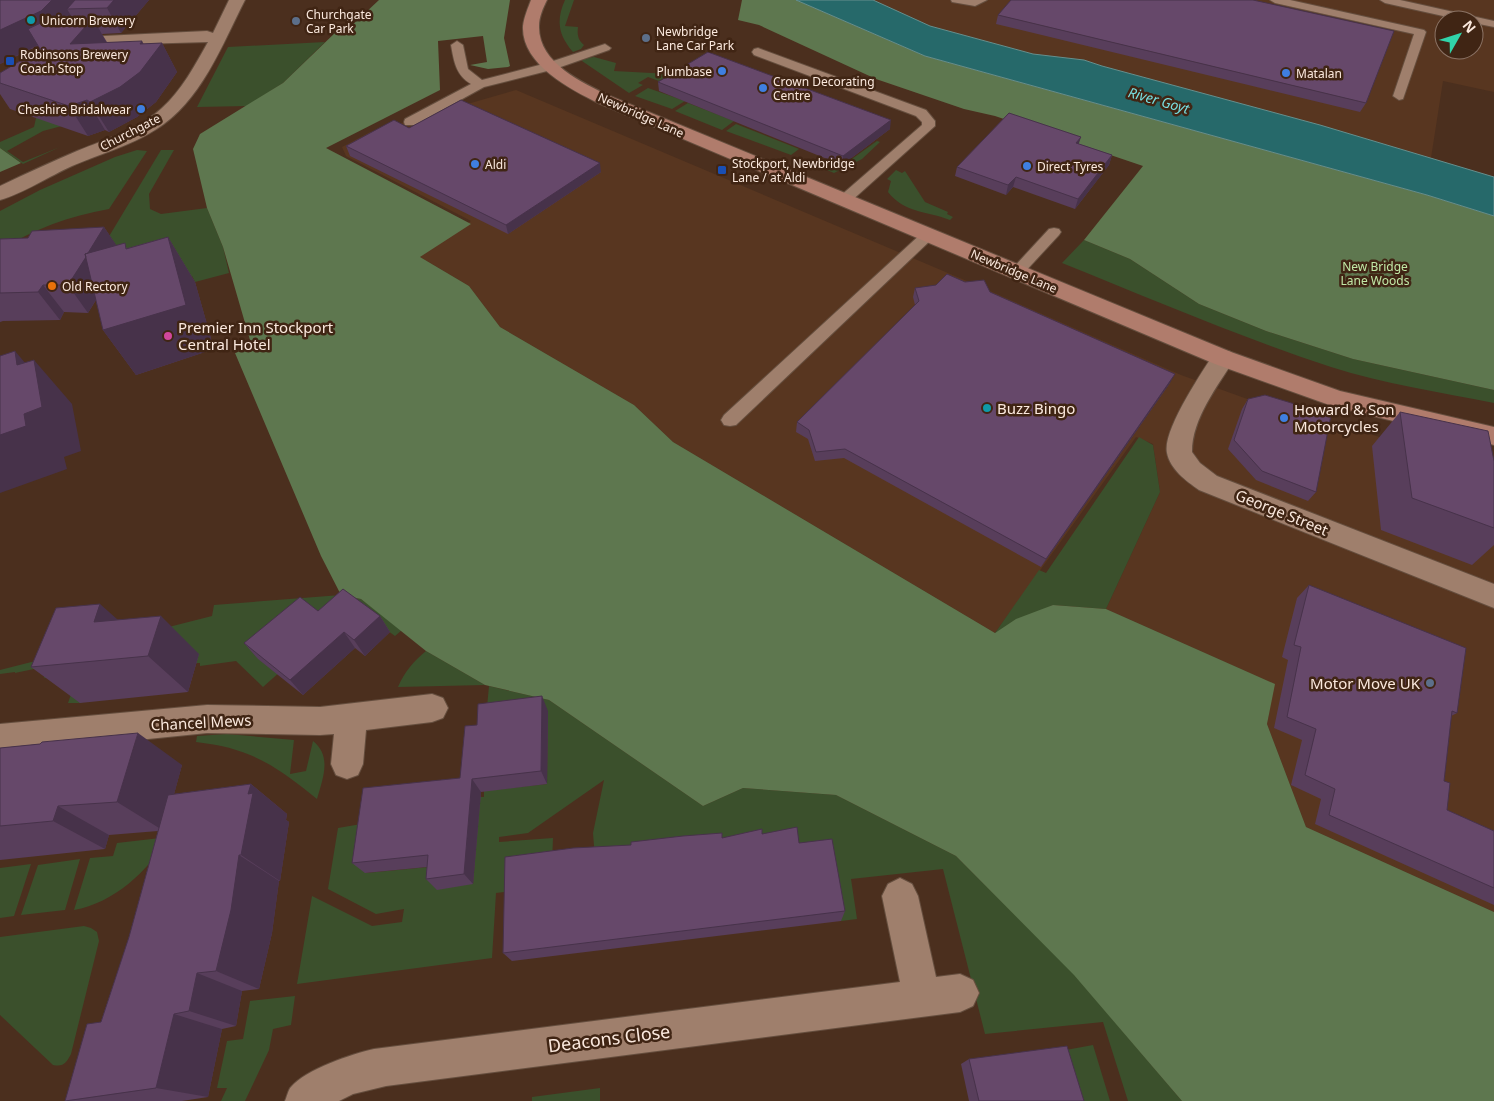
<svg xmlns="http://www.w3.org/2000/svg" width="1494" height="1101" viewBox="0 0 1494 1101" font-family="'Noto Sans',sans-serif">
<style>
.built{fill:#583620;fill-rule:evenodd}
.green{fill:#3b502c}
.forest{fill:#5e774f}
.water{fill:#26696a;stroke:#668f8d}
.lines{fill:none;stroke-linecap:round;stroke-linejoin:round}
.lane-casing{stroke:#654e3e;stroke-width:2}
.street-casing{stroke:#654e3e;stroke-width:2}
.secondary-casing{stroke:#654e3e;stroke-width:2}
.lane{fill:#9f7f6c;fill-rule:evenodd}
.street{fill:#9f7f6c;fill-rule:evenodd}
.secondary{fill:#b07c6c;fill-rule:evenodd}
.wall{fill:#583e5b}
.shaded-wall{fill:#47324a}
.building{fill:#66486a;stroke:#47324a}
.culture-dot{fill:#0f9aa8;stroke:#402514;stroke-width:2}
.service-dot{fill:#5c6f8a;stroke:#402514;stroke-width:2}
.transit-dot{fill:#1a4fb4;stroke:#402514;stroke-width:2}
.shop-dot{fill:#3f7fe0;stroke:#402514;stroke-width:2}
.food-dot{fill:#e8710a;stroke:#402514;stroke-width:2}
.hotel-dot{fill:#d1479c;stroke:#402514;stroke-width:2}
.labels{text-anchor:middle;dominant-baseline:central;stroke-width:5;stroke-linejoin:round;paint-order:stroke}
.far-poi-label{font-size:12px;fill:#fbe9de;stroke:#402514;text-anchor:start}
.far-street-label{font-size:12px;fill:#fbe9de;stroke:#402514}
.far-park-label{font-size:12px;fill:#c1e9a7;stroke:#402514}
.far-water-label{font-size:14px;font-style:italic;fill:#78dfe1;stroke:#402514}
.poi-label{font-size:15px;fill:#fbe9de;stroke:#402514;text-anchor:start}
.street-label{font-size:15px;fill:#fbe9de;stroke:#402514}
.near-street-label{font-size:18px;fill:#fbe9de;stroke:#402514}
</style>
<rect width="100%" height="100%" fill="#4b2f1e"/>
<path class="built" d="M 873,0 L 1494,0 L 1494,92 L 1443,81 L 1431,158 L 1320,125 L 1102,66 L 1084,60 L 1033,54 L 930,26 ZM 1444,20 L 1474,20 L 1474,50 L 1444,50 Z
M 516,90 L 981,287 L 1181,375 L 1250,400 L 1457,459 L 1494,468 L 1494,912 L 1306,827 L 1267,724 L 1274,684 L 1106,609 L 1160,492 L 1153,444 L 1136,437 L 995,633 L 673,442 L 634,405 L 500,327 L 469,286 L 420,257 L 471,221 L 346,156 L 342,147 L 370,132 Z"/>
<path class="green" d="M 565,0 L 574,0 L 565,26 L 578,27 C 577,35 578,40 584,45 L 581,49 L 573,52 C 558,35 556,20 565,0 Z
M 325,42 L 283,83 L 247,106 L 197,107 L 228,47 Z
M 594,57 L 616,63 L 614,71 L 670,74 L 659,81 L 648,77 L 638,83 L 643,85 L 629,93 L 582,61 L 583,59 Z
M 648,88 L 685,101 L 672,109 L 635,96 Z
M 688,103 L 734,121 L 722,130 L 675,111 Z
M 36,118 L 92,118 L 43,131 L 7,151 L 23,162 L 60,147 L 23,164 L 0,148 L 0,142 L 34,127 Z
M 736,124 L 799,149 L 791,155 L 726,131 Z
M 877,141 L 880,142 L 862,159 L 834,173 L 820,167 L 829,161 L 842,166 Z
M 137,150 L 147,151 L 109,209 C 69,216 34,229 0,250 L 0,211 L 40,190 L 115,157 Z
M 161,150 L 174,150 L 149,194 L 150,209 L 161,214 L 207,208 L 223,247 L 229,273 L 195,282 L 192,276 L 155,285 L 102,248 Z
M 896,170 L 902,173 L 905,171 L 925,202 L 948,212 L 947,214 L 953,217 L 950,220 C 927,211 904,213 888,192 L 891,181 L 887,179 Z
M 1084,240 L 1130,259 L 1199,304 L 1266,331 L 1353,359 L 1494,390 L 1494,403 C 1440,392 1384,384 1331,367 C 1240,337 1151,299 1062,263 Z
M 1139,437 L 1153,445 L 1160,492 L 1106,609 L 1053,605 L 995,633 L 1039,570 L 1046,573 Z
M 341,595 L 361,599 L 402,630 L 395,636 L 354,606 L 263,687 L 236,661 L 200,666 L 200,663 L 197,663 L 80,703 L 68,703 L 78,674 L 44,678 L 48,666 L 15,673 L 15,672 L 0,674 L 0,670 L 212,616 L 214,605 Z
M 426,651 L 485,685 L 398,687 C 405,671 413,662 426,651 Z
M 489,686 L 549,700 L 703,806 L 743,788 L 836,795 L 956,856 L 1074,974 L 1182,1101 L 1128,1101 L 1103,1022 L 985,1034 L 943,869 L 851,879 L 857,919 L 841,921 L 830,851 L 595,858 L 593,833 L 604,780 L 528,833 L 499,837 L 499,842 L 553,838 L 552,863 L 513,891 L 496,893 L 492,958 L 297,984 L 312,896 L 372,926 L 402,922 L 404,909 L 376,914 L 328,889 L 338,828 L 373,822 L 366,873 L 439,866 L 473,884 L 480,797 L 484,797 L 484,791 L 547,784 L 548,711 L 486,718 Z
M 227,734 L 294,740 L 290,774 L 306,771 L 313,741 C 332,756 323,778 317,799 C 275,765 250,748 196,742 L 197,736 Z
M 169,837 C 148,871 114,903 74,910 L 90,858 L 113,856 L 117,843 Z
M 80,859 L 65,910 L 21,915 L 38,865 Z
M 31,864 L 14,916 L 0,918 L 0,868 Z
M 84,926 L 91,928 L 97,932 L 99,941 L 71,1054 C 66,1063 64,1067 53,1065 L 0,1015 L 0,937 Z
M 295,996 L 291,1025 L 273,1029 L 269,1050 L 245,1101 L 221,1101 L 227,1088 L 217,1088 L 227,1041 L 243,1039 L 250,1001 Z
M 1093,1045 L 1110,1101 L 1050,1101 L 1055,1052 Z
M 600,1088 L 600,1101 L 532,1101 L 532,1097 Z"/>
<path class="forest" d="M 379,0 L 510,0 L 504,38 L 510,66 L 508,67 L 488,69 L 470,65 L 487,62 L 483,36 L 438,41 L 440,90 L 326,148 L 471,224 L 420,257 L 469,286 L 500,327 L 634,405 L 673,442 L 995,633 L 1016,619 L 1053,605 L 1106,609 L 1275,684 L 1267,724 L 1306,827 L 1494,912 L 1494,1101 L 1182,1101 L 1074,975 L 956,856 L 836,795 L 743,788 L 703,806 L 549,700 L 485,685 L 426,651 L 361,599 L 341,595 L 321,556 L 235,353 L 252,347 L 223,247 L 207,208 L 193,149 L 200,134 L 283,83 L 338,30 L 348,29 Z
M 742,0 L 796,0 L 925,56 L 1427,195 L 1494,216 L 1494,390 L 1353,359 L 1266,331 L 1199,304 L 1130,259 L 1084,240 L 1143,166 L 995,116 L 964,109 L 876,79 L 759,25 L 738,20 Z
M 0,148 L 21,163 L 0,172 Z"/>
<path class="water" d="M 796,0 L 873,0 L 930,26 L 1033,54 L 1084,60 L 1102,66 L 1320,125 L 1494,177 L 1494,216 L 1427,195 L 925,56 Z"/>
<g class="lines">
<defs>
<path id="lane" d="M 951,0 L 987,0 L 975,6 L 952,2 Z
M 1270,0 L 1290,0 L 1424,30 L 1426,32 L 1403,99 L 1399,100 L 1393,96 L 1414,34 L 1275,3 Z
M 1380,0 L 1400,0 L 1494,21 L 1494,27 L 1474,23 L 1474,20 L 1461,20 L 1385,3 Z
M 457,41 L 463,45 L 468,69 L 482,80 L 547,63 L 605,44 L 611,48 L 609,50 L 555,69 L 484,87 L 415,125 L 405,125 L 404,122 L 405,119 L 471,84 C 456,75 454,62 451,45 Z
M 758,48 L 926,110 L 935,121 L 935,126 L 849,203 L 839,203 L 837,200 L 839,197 L 922,125 L 922,122 L 916,116 L 754,55 L 752,52 L 754,49 Z
M 1054,228 L 1059,229 L 1061,232 L 1059,235 L 1022,275 L 1012,275 L 1009,272 L 1012,269 L 1049,229 Z
M 928,231 L 933,232 L 935,235 L 933,238 L 736,425 L 730,426 L 724,425 L 721,420 L 724,415 L 923,232 Z"/>
<path id="street" d="M 229,0 L 245,0 C 222,45 201,102 155,130 C 130,146 100,154 72,166 C 50,176 22,194 0,200 L 0,186 C 25,174 51,162 77,151 C 106,139 138,130 162,108 C 182,90 195,65 208,42 L 68,46 L 62,44 L 60,41 L 62,38 L 207,31 L 213,33 Z
M 1223,350 L 1231,352 L 1235,358 C 1218,386 1192,418 1192,452 L 1200,463 L 1217,476 L 1494,584 L 1494,608 L 1199,490 C 1186,481 1170,469 1167,453 C 1162,431 1202,372 1215,352 Z
M 432,694 L 443,698 L 448,708 L 443,718 L 432,722 L 366,730 L 363,764 L 358,775 L 347,779 L 336,775 L 331,764 L 334,734 L 320,735 L 207,733 L 0,754 L 0,724 L 207,705 L 320,707 Z
M 900,878 L 912,884 L 918,896 L 936,977 L 960,974 L 973,980 L 979,993 L 973,1006 L 960,1012 L 386,1086 L 353,1094 L 339,1101 L 285,1101 C 287,1097 288,1090 291,1087 C 306,1069 352,1054 374,1049 L 900,982 L 882,896 L 888,884 Z"/>
<path id="secondary" d="M 531,0 L 547,0 C 543,8 539,17 539,26 C 538,63 583,83 610,96 L 1231,352 L 1340,391 L 1494,427 L 1494,445 L 1335,407 L 1215,364 L 598,103 C 570,89 521,64 523,26 C 524,17 528,8 531,0 Z"/>
</defs>
<use href="#lane" class="lane-casing"/>
<use href="#street" class="street-casing"/>
<use href="#secondary" class="secondary-casing"/>
<use href="#lane" class="lane"/>
<use href="#street" class="street"/>
<use href="#secondary" class="secondary"/>
</g>
<path class="wall" d="M 0,0 L 149,0 L 121,33 L 102,34 L 107,42 L 143,44 L 162,43 L 177,72 L 156,102 L 137,117 L 109,132 L 105,130 L 88,136 L 10,109 L 0,94 L 0,73 L 40,49 L 38,46 L 0,64 Z
M 998,15 L 1366,103 L 1360,112 L 996,24 Z
M 658,82 L 890,129 L 842,165 L 659,91 Z
M 409,128 L 601,172 L 508,234 L 350,156 L 346,146 Z
M 1079,144 L 1112,155 L 1109,165 L 1075,209 L 1013,187 L 1006,195 L 955,176 L 957,167 Z
M 104,227 L 116,245 L 128,248 L 168,237 L 195,282 L 214,349 L 136,375 L 103,330 L 96,300 L 88,313 L 64,312 L 60,320 L 3,321 L 0,322 L 0,239 L 28,238 Z
M 915,288 L 990,292 L 1170,383 L 1041,567 L 844,458 L 815,461 L 808,439 L 796,432 L 797,422 L 915,305 L 913,297 Z
M 1248,399 L 1316,492 L 1308,501 L 1256,480 L 1228,449 L 1242,409 Z
M 1400,412 L 1494,461 L 1494,545 L 1472,565 L 1381,530 L 1372,446 Z
M 1309,585 L 1457,713 L 1451,716 L 1444,781 L 1447,810 L 1494,831 L 1494,905 L 1315,824 L 1321,799 L 1291,785 L 1302,740 L 1274,728 L 1288,660 L 1282,657 L 1297,598 Z
M 318,611 L 380,616 L 390,632 L 365,656 L 355,648 L 303,695 L 258,659 L 244,643 Z
M 118,620 L 199,654 L 188,692 L 80,703 L 31,667 Z
M 548,711 L 547,784 L 481,792 L 473,884 L 437,890 L 426,879 L 427,867 L 365,873 L 352,863 L 460,778 L 477,725 Z
M 40,744 L 182,765 L 174,794 L 251,784 L 287,814 L 286,820 L 289,822 L 280,881 L 279,881 L 272,933 L 259,989 L 242,991 L 236,1026 L 222,1029 L 208,1097 L 182,1101 L 65,1101 L 101,1022 L 129,937 L 158,831 L 109,835 L 105,849 L 0,860 L 0,748 Z
M 762,834 L 799,843 L 845,911 L 841,921 L 512,961 L 503,953 L 631,845 L 722,838 Z
M 969,1059 L 1084,1101 L 969,1101 L 961,1064 Z"/>
<path class="shaded-wall" d="M 52,0 L 91,0 L 67,9 L 73,19 L 56,36 L 0,64 L 0,30 Z
M 114,0 L 149,0 L 121,33 L 107,8 Z
M 93,18 L 109,47 L 70,44 Z
M 142,41 L 151,57 L 162,43 L 177,72 L 156,102 L 137,117 L 109,132 L 90,102 Z
M 87,100 L 105,130 L 88,136 L 69,106 Z
M 891,120 L 890,129 L 842,165 L 843,156 Z
M 1081,137 L 1078,146 L 1076,143 Z
M 1112,155 L 1109,165 L 1075,209 L 1078,199 Z
M 600,163 L 601,172 L 508,234 L 506,225 Z
M 1016,177 L 1013,187 L 1006,195 L 1008,185 Z
M 104,227 L 123,255 L 88,313 L 68,285 Z
M 168,237 L 195,282 L 214,349 L 136,375 L 103,330 Z
M 43,285 L 64,312 L 60,320 L 38,292 Z
M 15,351 L 37,377 L 34,360 L 72,404 L 81,451 L 64,457 L 67,469 L 0,493 L 0,435 L 17,365 Z
M 1175,374 L 1170,383 L 1041,567 L 1046,559 Z
M 100,604 L 143,642 L 94,622 Z
M 161,616 L 199,654 L 188,692 L 148,656 Z
M 380,616 L 390,632 L 365,656 L 354,640 Z
M 344,632 L 355,648 L 303,695 L 290,680 Z
M 542,696 L 548,711 L 547,784 L 541,771 Z
M 138,733 L 182,765 L 164,831 L 117,802 Z
M 472,779 L 481,792 L 473,884 L 464,874 Z
M 251,784 L 287,814 L 286,820 L 289,822 L 280,881 L 241,855 L 248,794 Z
M 58,806 L 109,835 L 105,849 L 53,821 Z
M 239,855 L 279,881 L 272,933 L 259,989 L 216,971 Z
M 197,973 L 242,991 L 236,1026 L 189,1011 Z
M 174,1014 L 222,1029 L 208,1097 L 156,1088 Z"/>
<path class="building" d="M 0,0 L 52,0 L 41,11 L 0,30 Z
M 75,0 L 114,0 L 107,8 L 67,9 Z
M 1011,0 L 1253,0 L 1394,31 L 1366,103 L 998,15 Z
M 93,18 L 70,44 L 142,41 L 140,44 L 162,43 L 140,72 L 120,87 L 90,102 L 87,100 L 69,106 L 0,83 L 0,73 L 40,49 L 28,29 L 49,19 Z
M 708,52 L 891,120 L 843,156 L 658,82 Z
M 461,100 L 600,163 L 506,225 L 346,146 L 394,120 L 409,128 Z
M 1009,113 L 1081,137 L 1076,143 L 1112,155 L 1078,199 L 1016,177 L 1008,185 L 957,167 Z
M 104,227 L 88,253 L 85,254 L 86,257 L 68,285 L 43,285 L 38,292 L 0,293 L 0,239 L 28,238 L 32,231 Z
M 168,237 L 186,305 L 103,330 L 85,254 L 125,243 L 126,249 Z
M 947,274 L 965,282 L 984,280 L 990,292 L 1175,374 L 1046,559 L 845,449 L 816,452 L 809,430 L 797,422 L 919,301 L 915,288 L 936,285 Z
M 15,351 L 17,365 L 34,360 L 42,407 L 24,414 L 26,426 L 0,435 L 0,356 Z
M 1265,395 L 1331,415 L 1316,492 L 1262,471 L 1234,440 L 1248,399 Z
M 1400,412 L 1488,431 L 1494,461 L 1494,528 L 1412,498 Z
M 1309,585 L 1466,648 L 1457,713 L 1452,711 L 1444,781 L 1450,783 L 1447,810 L 1494,831 L 1494,888 L 1329,815 L 1335,789 L 1305,775 L 1316,729 L 1287,717 L 1301,647 L 1294,645 Z
M 343,589 L 380,616 L 354,640 L 344,632 L 290,680 L 244,643 L 300,597 L 318,611 Z
M 100,604 L 94,622 L 161,616 L 148,656 L 31,667 L 56,608 Z
M 542,696 L 541,771 L 472,779 L 464,874 L 426,879 L 428,855 L 352,863 L 363,788 L 460,778 L 465,726 L 477,725 L 478,704 Z
M 138,733 L 117,802 L 58,806 L 53,821 L 0,826 L 0,748 L 40,744 L 42,742 Z
M 251,784 L 248,794 L 253,793 L 241,855 L 239,855 L 231,910 L 216,971 L 197,973 L 189,1011 L 174,1014 L 156,1088 L 65,1101 L 87,1024 L 101,1022 L 129,937 L 168,795 Z
M 797,827 L 799,843 L 832,839 L 845,911 L 503,953 L 505,857 L 573,848 L 631,845 L 631,842 L 683,836 L 722,833 L 722,838 L 762,829 L 762,834 Z
M 1067,1046 L 1084,1101 L 979,1101 L 969,1059 Z"/>
<g class="culture-dot">
<circle cx="31" cy="20" r="5"/>
<circle cx="987" cy="408" r="5"/>
</g>
<g class="service-dot">
<circle cx="296" cy="21" r="5"/>
<circle cx="646" cy="38" r="5"/>
<circle cx="1430" cy="683" r="5"/>
</g>
<g class="transit-dot">
<rect x="5" y="56" width="10" height="10" rx="2.5"/>
<rect x="717" y="165" width="10" height="10" rx="2.5"/>
</g>
<g class="shop-dot">
<circle cx="722" cy="71" r="5"/>
<circle cx="1286" cy="73" r="5"/>
<circle cx="763" cy="88" r="5"/>
<circle cx="141" cy="109" r="5"/>
<circle cx="475" cy="164" r="5"/>
<circle cx="1027" cy="166" r="5"/>
<circle cx="1284" cy="418" r="5"/>
</g>
<circle class="food-dot" cx="52" cy="286" r="5"/>
<circle class="hotel-dot" cx="168" cy="336" r="5"/>
<g class="labels">
<g class="far-poi-label">
<text x="306" y="14">Churchgate<tspan x="306" dy="14">Car Park</tspan></text>
<text x="41" y="20">Unicorn Brewery</text>
<text x="656" y="31">Newbridge<tspan x="656" dy="14">Lane Car Park</tspan></text>
<text x="20" y="54">Robinsons Brewery<tspan x="20" dy="14">Coach Stop</tspan></text>
<text x="712" y="71" text-anchor="end">Plumbase</text>
<text x="1296" y="73">Matalan</text>
<text x="773" y="81">Crown Decorating<tspan x="773" dy="14">Centre</tspan></text>
<text x="131" y="109" text-anchor="end">Cheshire Bridalwear</text>
<text x="732" y="163">Stockport, Newbridge<tspan x="732" dy="14">Lane / at Aldi</tspan></text>
<text x="485" y="164">Aldi</text>
<text x="1037" y="166">Direct Tyres</text>
<text x="62" y="286">Old Rectory</text>
</g>
<g class="far-street-label">
<text transform="translate(641 115) rotate(24)">Newbridge Lane</text>
<text transform="translate(130 132) rotate(-27)">Churchgate</text>
<text transform="translate(1014 271) rotate(23)">Newbridge Lane</text>
</g>
<g class="far-park-label">
<text x="1375" y="266">New Bridge<tspan x="1375" dy="14">Lane Woods</tspan></text>
</g>
<g class="far-water-label">
<text transform="translate(1159 100) rotate(16)">River Goyt</text>
</g>
<g class="poi-label">
<text x="178" y="327">Premier Inn Stockport<tspan x="178" dy="17">Central Hotel</tspan></text>
<text x="997" y="408">Buzz Bingo</text>
<text x="1294" y="409">Howard &amp; Son<tspan x="1294" dy="17">Motorcycles</tspan></text>
<text x="1420" y="683" text-anchor="end">Motor Move UK</text>
</g>
<g class="street-label">
<text transform="translate(1282 512) rotate(22)">George Street</text>
<text transform="translate(201 722) rotate(-3)">Chancel Mews</text>
</g>
<g class="near-street-label">
<text transform="translate(609 1038) rotate(-7)">Deacons Close</text>
</g>
</g>
<g transform="translate(1459 35) rotate(51)"><circle r="24" fill="#402514" stroke="#8b7365"/>
<path d="M0-4L9 19L0 12L-9 19Z" fill="#31d4a9"/>
<text y="-8" font-size="14" font-weight="bold" text-anchor="middle" fill="#fbe9de">N</text>
</g>
</svg>
